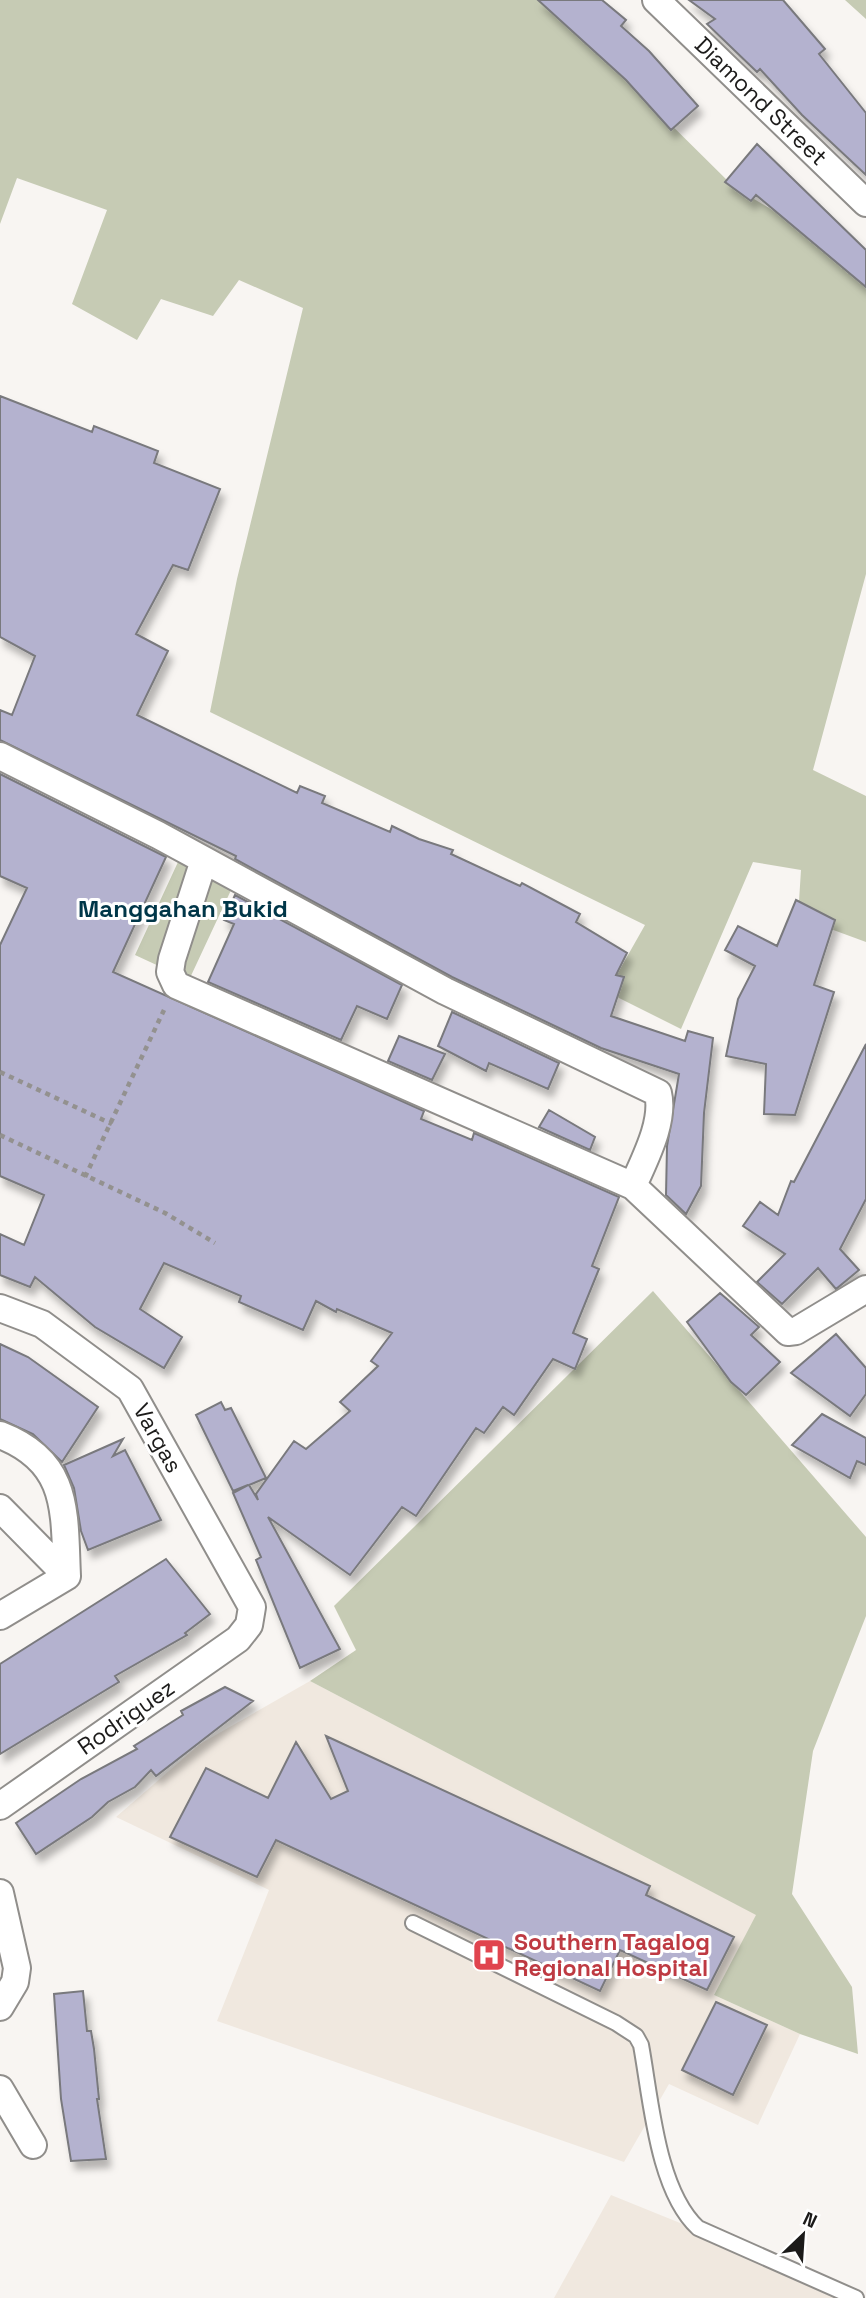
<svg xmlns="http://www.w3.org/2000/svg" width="866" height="2298" viewBox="0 0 866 2298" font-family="'Space Grotesk',sans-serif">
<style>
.built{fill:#f0e8df}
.green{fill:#c6cbb4}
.building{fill:#b4b2cf;stroke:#79797d;stroke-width:2;filter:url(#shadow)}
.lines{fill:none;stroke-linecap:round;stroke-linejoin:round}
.service-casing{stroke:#908e8b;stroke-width:18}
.minor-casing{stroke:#908e8b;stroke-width:30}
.path{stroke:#93918f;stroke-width:4.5;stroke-dasharray:5 5;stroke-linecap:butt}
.service{stroke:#fff;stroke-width:14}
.minor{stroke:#fff;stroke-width:26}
.labels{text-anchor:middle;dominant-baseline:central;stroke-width:6;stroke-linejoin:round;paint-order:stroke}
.street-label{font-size:23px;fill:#1c1b1a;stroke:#fff}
.health-label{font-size:23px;font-weight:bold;fill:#be3a42;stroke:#fff;text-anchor:start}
.neighbourhood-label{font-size:24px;font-weight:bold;fill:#003648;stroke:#fff}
</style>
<defs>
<filter id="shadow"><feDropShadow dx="4.5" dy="8" stdDeviation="3.5" flood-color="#0004"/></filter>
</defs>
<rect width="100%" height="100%" fill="#f8f5f2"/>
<path class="built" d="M 310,1681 L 757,1915 L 714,1995 L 800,2034 L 758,2125 L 669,2084 L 624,2162 L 217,2021 L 269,1890 L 116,1817 L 200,1744 Z
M 611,2195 L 865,2298 L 554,2298 Z"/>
<path class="green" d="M 0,0 L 545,0 L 734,187 L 866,266 L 866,574 L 813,770 L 866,796 L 866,942 L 798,917 L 801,870 L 753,862 L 681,1029 L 607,992 L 645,925 L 210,712 L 237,579 L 303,308 L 239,280 L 213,316 L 161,299 L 137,340 L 72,304 L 107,210 L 17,178 L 0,224 Z
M 845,0 L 866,0 L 866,19 Z
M 178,862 L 232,888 L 189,980 L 135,955 Z
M 653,1291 L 866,1537 L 866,1616 L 813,1751 L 792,1894 L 852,1987 L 858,2054 L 800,2034 L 714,1995 L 756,1915 L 310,1681 L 356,1650 L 334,1606 Z"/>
<path class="building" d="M 538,0 L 602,0 L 626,20 L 621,26 L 649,51 L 698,106 L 671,130 L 626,80 Z
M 689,0 L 783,0 L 825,49 L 819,54 L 866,113 L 866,175 L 802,115 L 760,69 L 757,72 L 707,24 L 715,19 Z
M 757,144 L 866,250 L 866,287 L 756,195 L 751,201 L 725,182 Z
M 0,396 L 92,432 L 94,426 L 158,451 L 154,463 L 220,489 L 188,570 L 173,565 L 136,634 L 168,651 L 137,715 L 297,793 L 300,786 L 325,796 L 322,803 L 390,832 L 392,826 L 419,839 L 453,850 L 451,854 L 520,886 L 522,883 L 580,914 L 576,922 L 627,953 L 616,975 L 624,977 L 611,1016 L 685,1041 L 688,1031 L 713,1038 L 704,1113 L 701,1186 L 686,1214 L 666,1195 L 667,1146 L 679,1074 L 601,1048 L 452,977 L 235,859 L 236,856 L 0,740 L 0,710 L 12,715 L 35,656 L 0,637 Z
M 0,774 L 166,857 L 113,972 L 424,1111 L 421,1119 L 472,1140 L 474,1133 L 619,1197 L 592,1266 L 599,1269 L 573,1333 L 587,1339 L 575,1369 L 553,1359 L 514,1415 L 503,1407 L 484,1433 L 476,1428 L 416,1516 L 402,1507 L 350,1575 L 268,1517 L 340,1649 L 300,1668 L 256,1560 L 261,1557 L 233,1493 L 248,1485 L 233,1491 L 196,1415 L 221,1402 L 225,1410 L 231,1408 L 266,1478 L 249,1485 L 258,1500 L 256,1494 L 294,1441 L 306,1449 L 350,1411 L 340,1402 L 378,1366 L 371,1361 L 392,1333 L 337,1309 L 336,1312 L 316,1301 L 303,1330 L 239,1302 L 241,1296 L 164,1263 L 140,1309 L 182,1337 L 164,1368 L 95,1327 L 35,1277 L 30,1287 L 0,1275 L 0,1234 L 24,1245 L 44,1195 L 0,1176 L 0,945 L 27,888 L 0,876 Z
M 235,895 L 402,985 L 387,1019 L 357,1006 L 341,1040 L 208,982 L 234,924 L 224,920 Z
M 796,900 L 835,920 L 814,985 L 834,992 L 795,1115 L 764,1114 L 766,1064 L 726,1056 L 738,999 L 755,966 L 725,950 L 738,926 L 777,946 Z
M 452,1012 L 559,1063 L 548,1089 L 489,1063 L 486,1071 L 438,1046 Z
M 399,1036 L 445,1054 L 432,1080 L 388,1061 Z
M 866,1044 L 866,1199 L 840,1249 L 859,1270 L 836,1289 L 818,1268 L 782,1304 L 757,1282 L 785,1254 L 743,1226 L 760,1202 L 778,1215 L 791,1181 L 794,1182 Z
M 549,1110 L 595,1137 L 590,1150 L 539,1127 Z
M 720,1293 L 759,1327 L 751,1335 L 780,1362 L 746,1395 L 731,1382 L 687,1322 Z
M 836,1334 L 866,1368 L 866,1394 L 850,1416 L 791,1373 Z
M 0,1344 L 28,1357 L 98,1407 L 62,1462 L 33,1434 L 0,1419 Z
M 822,1414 L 866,1438 L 866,1465 L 857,1461 L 850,1478 L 792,1445 Z
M 123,1439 L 113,1456 L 125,1450 L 161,1520 L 88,1550 L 81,1531 L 74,1488 L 64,1465 Z
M 166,1559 L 210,1614 L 185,1633 L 187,1635 L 115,1676 L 119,1682 L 0,1754 L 0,1664 Z
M 225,1687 L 253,1701 L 156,1776 L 151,1770 L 135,1787 L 108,1802 L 92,1817 L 36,1854 L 16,1823 L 81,1779 L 137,1749 L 134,1746 L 183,1715 L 181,1711 Z
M 326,1736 L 650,1886 L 646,1895 L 734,1937 L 707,1990 L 620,1950 L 600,1991 L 276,1840 L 257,1877 L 170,1837 L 206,1768 L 268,1798 L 296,1742 L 331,1799 L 348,1791 Z
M 83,1991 L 87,2031 L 91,2031 L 94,2049 L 99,2099 L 97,2099 L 106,2159 L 71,2161 L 61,2099 L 54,1994 Z
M 716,2002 L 767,2025 L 733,2095 L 682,2070 Z"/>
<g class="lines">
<defs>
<path id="service" d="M 413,1923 L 616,2023 L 636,2036 L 641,2045 C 651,2099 657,2190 698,2228 L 856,2298"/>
<path id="minor" d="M 656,0 L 866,203
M 0,756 L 158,835 L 445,991 L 658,1093 C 665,1122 644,1160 633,1186
M 204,860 L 172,959 L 170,972 L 176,985 L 633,1186 L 788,1332 L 796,1331 L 866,1289
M 0,1308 L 42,1324 L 130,1389 L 252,1607 L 249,1625 L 238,1639 L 0,1806
M 0,1435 C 70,1462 64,1512 67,1576
M 0,1508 L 67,1576
M 0,1616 L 67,1576
M 0,1893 L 17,1968 L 15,1982 L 0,2007
M 0,2089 L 33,2145"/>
</defs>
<use href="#service" class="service-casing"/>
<use href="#minor" class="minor-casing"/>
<path class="path" d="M 0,1072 L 112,1124
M 0,1135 L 165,1213 L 215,1243
M 85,1177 L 164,1010"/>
<use href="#service" class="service"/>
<use href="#minor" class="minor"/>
</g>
<defs>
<symbol id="hospital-square" viewBox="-11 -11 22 22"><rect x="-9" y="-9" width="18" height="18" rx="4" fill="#e0444e" stroke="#fff"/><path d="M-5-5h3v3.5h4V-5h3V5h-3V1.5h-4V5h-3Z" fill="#fff"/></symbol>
</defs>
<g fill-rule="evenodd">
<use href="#hospital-square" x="470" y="1936" width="38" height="38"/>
</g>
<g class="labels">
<g class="street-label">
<text transform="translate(761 101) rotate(44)">Diamond Street</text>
<text transform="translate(158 1438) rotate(61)">Vargas</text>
<text transform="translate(126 1717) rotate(-35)">Rodriguez</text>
</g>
<g class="health-label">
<text x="514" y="1942">Southern Tagalog<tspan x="514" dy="26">Regional Hospital</tspan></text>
</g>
<g class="neighbourhood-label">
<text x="183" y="908">Manggahan Bukid</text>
</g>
</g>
<g transform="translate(803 2235) rotate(25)" stroke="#ffffff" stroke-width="5" paint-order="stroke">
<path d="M0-5L12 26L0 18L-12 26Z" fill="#1c1b1a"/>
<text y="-10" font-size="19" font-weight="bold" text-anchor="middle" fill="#1c1b1a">N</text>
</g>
</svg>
